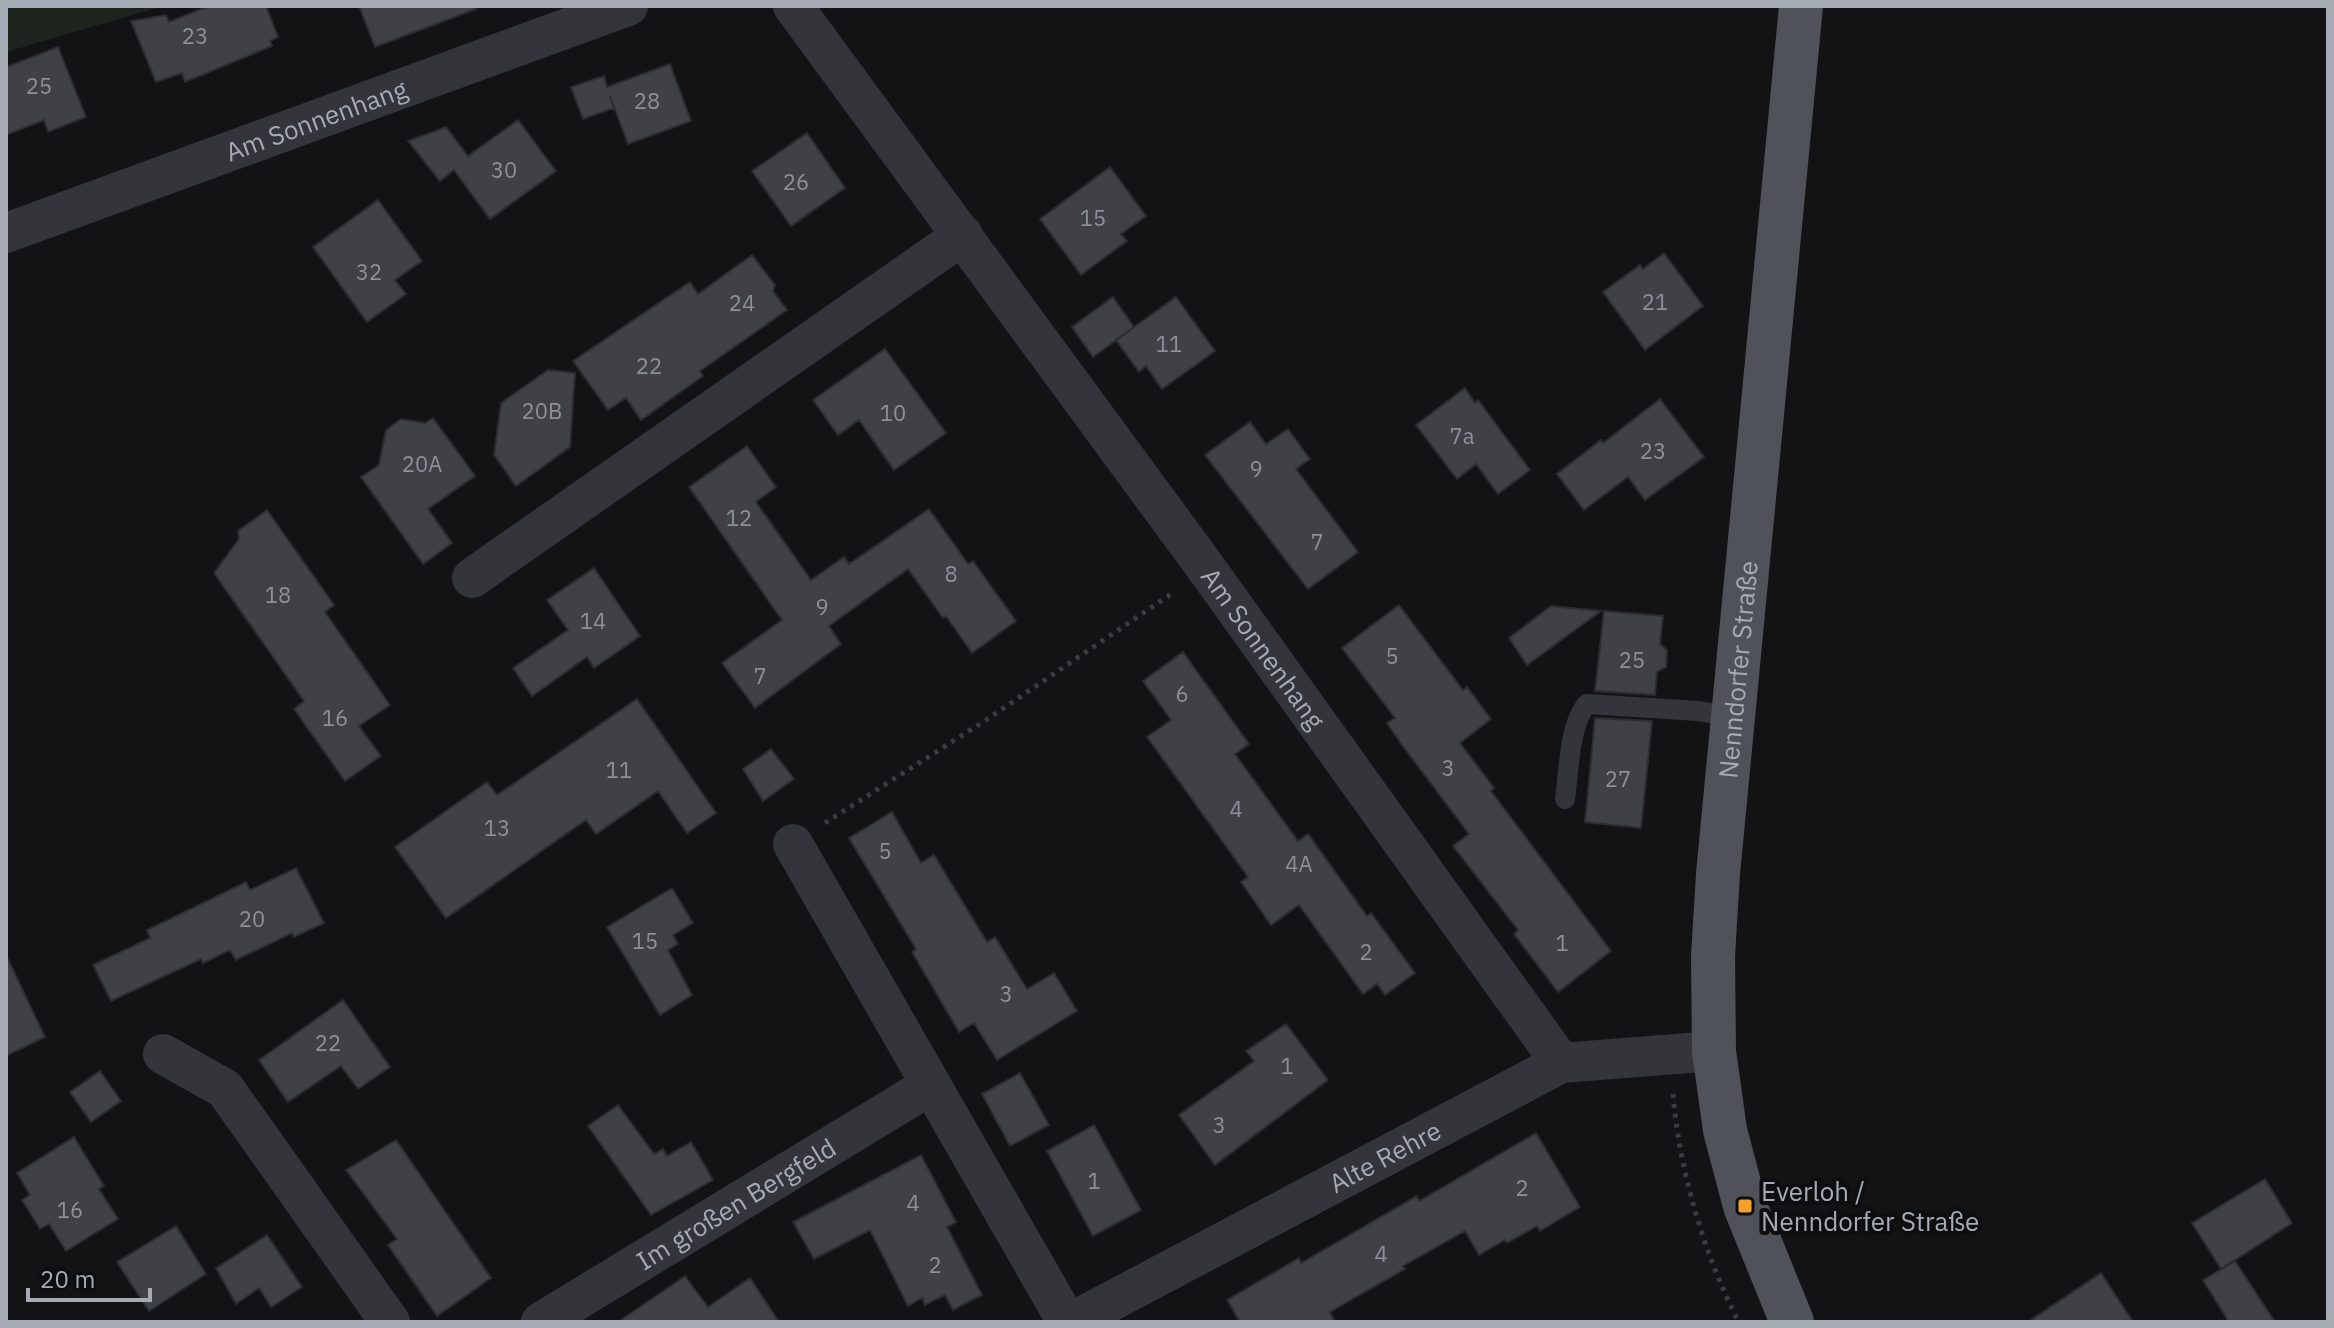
<svg xmlns="http://www.w3.org/2000/svg" width="2334" height="1328" viewBox="0 0 2334 1328" font-family="'IBM Plex Sans',sans-serif">
<style>
.green{fill:#1d241d}
.building{fill:#3f4145;stroke:#2d2d31;stroke-width:2}
.lines{fill:none;stroke-linecap:round;stroke-linejoin:round}
.path{stroke:#3a3c41;stroke-width:5;stroke-dasharray:4 6;stroke-linecap:butt}
.service{stroke:#34353a;stroke-width:20}
.minor{stroke:#34353a;stroke-width:40}
.primary{stroke:#505259;stroke-width:44}
.poi-dot{fill:#f5a02b;stroke:#0e0e10;stroke-width:3}
.labels{text-anchor:middle;dominant-baseline:central;stroke-width:8;stroke-linejoin:round;paint-order:stroke}
.number-label{font-size:22px;fill:#8b9099}
.street-label{font-size:26px;fill:#a4abb5;stroke:#0e0e10}
.poi-label{font-size:26px;fill:#a4abb5;stroke:#0e0e10;text-anchor:start}
</style>
<rect width="100%" height="100%" fill="#131315"/>
<path class="green" d="M 6,6 L 163,6 L 6,52 Z"/>
<path class="building" d="M 218,6 L 266,6 L 278,37 L 270,41 L 272,46 L 185,82 L 182,73 L 156,82 L 131,21 L 166,15 L 169,22 L 204,8 Z
M 359,6 L 476,6 L 476,9 L 375,47 Z
M 58,47 L 86,117 L 48,132 L 44,120 L 6,135 L 6,67 Z
M 670,64 L 691,121 L 628,144 L 610,96 L 614,108 L 583,119 L 571,87 L 604,76 L 607,87 Z
M 518,120 L 556,171 L 490,219 L 454,170 L 440,181 L 408,141 L 446,127 L 468,156 Z
M 807,133 L 845,188 L 791,226 L 752,171 Z
M 1110,167 L 1146,216 L 1121,234 L 1127,241 L 1081,275 L 1040,219 Z
M 378,200 L 422,261 L 395,280 L 406,294 L 367,322 L 313,247 Z
M 1664,253 L 1703,306 L 1645,350 L 1603,292 L 1640,265 L 1643,269 Z
M 752,255 L 775,285 L 773,291 L 787,310 L 700,371 L 703,376 L 641,420 L 626,398 L 608,410 L 573,361 L 690,282 L 698,294 Z
M 1113,297 L 1134,327 L 1093,357 L 1072,327 Z
M 1176,297 L 1215,351 L 1162,389 L 1146,366 L 1139,372 L 1116,340 Z
M 885,349 L 946,433 L 894,470 L 859,420 L 838,435 L 813,400 Z
M 548,370 L 575,373 L 570,447 L 516,486 L 494,455 L 501,403 Z
M 1465,388 L 1475,403 L 1478,400 L 1530,470 L 1498,494 L 1476,464 L 1457,479 L 1416,425 Z
M 1660,399 L 1704,457 L 1645,500 L 1628,477 L 1584,510 L 1557,474 L 1601,440 L 1603,443 Z
M 433,418 L 475,476 L 428,509 L 452,543 L 423,564 L 361,477 L 379,465 L 386,430 L 401,419 L 425,423 Z
M 1250,422 L 1266,444 L 1288,429 L 1310,459 L 1296,469 L 1358,552 L 1308,589 L 1205,455 Z
M 747,446 L 776,487 L 756,502 L 811,580 L 844,557 L 849,564 L 929,509 L 968,564 L 973,561 L 1016,621 L 972,653 L 946,616 L 943,618 L 908,569 L 829,626 L 841,644 L 755,708 L 722,663 L 782,620 L 689,487 Z
M 267,510 L 334,605 L 325,612 L 390,705 L 359,726 L 381,756 L 345,781 L 294,709 L 304,701 L 214,573 L 239,539 L 238,531 Z
M 594,568 L 640,636 L 594,668 L 587,657 L 532,696 L 513,668 L 568,630 L 547,600 Z
M 1399,605 L 1463,690 L 1467,687 L 1491,719 L 1460,743 L 1494,788 L 1491,791 L 1611,951 L 1558,992 L 1514,934 L 1518,930 L 1453,846 L 1469,834 L 1402,745 L 1387,723 L 1395,718 L 1342,648 Z
M 1551,606 L 1601,611 L 1527,665 L 1509,638 Z
M 1604,611 L 1663,616 L 1660,644 L 1667,650 L 1666,667 L 1657,672 L 1655,695 L 1595,691 Z
M 1183,652 L 1249,744 L 1235,754 L 1298,841 L 1308,834 L 1367,916 L 1371,913 L 1415,973 L 1385,995 L 1377,984 L 1363,994 L 1299,905 L 1271,925 L 1241,882 L 1248,877 L 1147,737 L 1171,720 L 1143,681 Z
M 637,699 L 716,813 L 687,833 L 658,791 L 596,834 L 586,820 L 446,918 L 395,847 L 487,782 L 497,795 Z
M 1595,718 L 1652,721 L 1641,828 L 1585,822 Z
M 771,749 L 794,779 L 763,801 L 743,769 Z
M 892,812 L 921,863 L 934,855 L 987,942 L 995,937 L 1027,989 L 1054,973 L 1077,1011 L 997,1060 L 974,1023 L 959,1032 L 912,952 L 916,949 L 849,838 Z
M 296,868 L 324,923 L 294,937 L 292,933 L 236,960 L 230,950 L 203,963 L 201,959 L 111,1001 L 93,965 L 150,938 L 147,930 L 246,882 L 250,890 Z
M 672,888 L 693,923 L 673,935 L 678,944 L 668,950 L 692,995 L 660,1015 L 607,927 Z
M 6,955 L 45,1037 L 6,1056 Z
M 343,1000 L 390,1067 L 358,1089 L 341,1066 L 288,1102 L 259,1060 Z
M 1286,1024 L 1328,1080 L 1215,1165 L 1179,1115 L 1254,1061 L 1246,1051 Z
M 100,1071 L 121,1101 L 91,1122 L 70,1092 Z
M 1020,1073 L 1049,1125 L 1010,1146 L 982,1094 Z
M 618,1105 L 654,1154 L 663,1149 L 667,1156 L 691,1142 L 713,1180 L 651,1215 L 588,1126 Z
M 1094,1125 L 1141,1210 L 1093,1236 L 1047,1151 Z
M 1536,1133 L 1580,1207 L 1540,1231 L 1537,1226 L 1507,1243 L 1505,1240 L 1479,1255 L 1465,1231 L 1403,1266 L 1405,1269 L 1330,1312 L 1335,1322 L 1240,1322 L 1227,1300 L 1299,1258 L 1301,1263 L 1417,1196 L 1419,1201 Z
M 74,1137 L 104,1186 L 99,1189 L 118,1219 L 66,1251 L 49,1224 L 40,1229 L 22,1200 L 30,1195 L 17,1173 Z
M 396,1140 L 491,1278 L 437,1316 L 388,1245 L 397,1239 L 346,1170 Z
M 921,1155 L 956,1222 L 947,1227 L 982,1295 L 953,1310 L 945,1295 L 925,1305 L 922,1298 L 908,1306 L 870,1230 L 814,1259 L 793,1222 Z
M 2265,1179 L 2292,1223 L 2221,1269 L 2192,1223 Z
M 176,1226 L 206,1274 L 149,1311 L 117,1262 Z
M 267,1235 L 302,1287 L 271,1307 L 259,1288 L 236,1304 L 216,1268 Z
M 2235,1261 L 2275,1322 L 2229,1322 L 2203,1280 Z
M 2101,1273 L 2133,1322 L 2028,1322 Z
M 685,1276 L 708,1307 L 750,1278 L 779,1322 L 618,1322 Z"/>
<g class="lines">
<path class="path" d="M 825,823 L 986,720 L 1174,592
M 1673,1094 C 1679,1168 1704,1256 1739,1322"/>
<path class="service" d="M 1565,799 C 1569,772 1569,724 1587,704 L 1698,711 L 1732,716"/>
<g class="minor">
<path id="s1" d="M 793,6 L 1206,568 L 1561,1063"/>
<path id="s2" d="M 6,233 L 628,6"/>
<path d="M 472,578 L 963,235"/>
<path d="M 793,844 L 1067,1322"/>
<path d="M 163,1054 L 225,1089 L 390,1322"/>
<path id="s3" d="M 541,1322 L 931,1085"/>
<path id="s4" d="M 1072,1322 L 1561,1063 L 1714,1051"/>
</g>
<path class="primary" id="s5" d="M 1792,1322 L 1745,1206 L 1725,1130 L 1714,1051 L 1713,956 L 1718,874 L 1801,6"/>
</g>
<rect class="poi-dot" x="1737" y="1198" width="16" height="16" rx="4"/>
<g class="labels">
<g class="number-label">
<text x="195" y="35">23</text>
<text x="39" y="85">25</text>
<text x="647" y="100">28</text>
<text x="504" y="169">30</text>
<text x="796" y="181">26</text>
<text x="1093" y="217">15</text>
<text x="369" y="271">32</text>
<text x="1655" y="301">21</text>
<text x="742" y="302">24</text>
<text x="1169" y="343">11</text>
<text x="649" y="365">22</text>
<text x="542" y="410">20B</text>
<text x="893" y="412">10</text>
<text x="1462" y="435">7a</text>
<text x="1653" y="450">23</text>
<text x="422" y="463">20A</text>
<text x="1256" y="468">9</text>
<text x="739" y="517">12</text>
<text x="1317" y="541">7</text>
<text x="951" y="573">8</text>
<text x="278" y="594">18</text>
<text x="822" y="606">9</text>
<text x="593" y="620">14</text>
<text x="1392" y="655">5</text>
<text x="1632" y="659">25</text>
<text x="760" y="675">7</text>
<text x="1182" y="693">6</text>
<text x="335" y="717">16</text>
<text x="1448" y="767">3</text>
<text x="619" y="769">11</text>
<text x="1618" y="778">27</text>
<text x="1236" y="808">4</text>
<text x="497" y="827">13</text>
<text x="885" y="850">5</text>
<text x="1299" y="863">4A</text>
<text x="252" y="918">20</text>
<text x="645" y="940">15</text>
<text x="1562" y="942">1</text>
<text x="1366" y="951">2</text>
<text x="1006" y="993">3</text>
<text x="328" y="1042">22</text>
<text x="1287" y="1065">1</text>
<text x="1219" y="1124">3</text>
<text x="1094" y="1180">1</text>
<text x="1522" y="1187">2</text>
<text x="913" y="1202">4</text>
<text x="70" y="1209">16</text>
<text x="1381" y="1253">4</text>
<text x="935" y="1264">2</text>
</g>
<g class="street-label">
<text stroke="none"><textPath href="#s2" startOffset="330">Am Sonnenhang</textPath></text>
<text stroke="none"><textPath href="#s1" startOffset="796">Am Sonnenhang</textPath></text>
<text stroke="none"><textPath href="#s5" startOffset="666">Nenndorfer Straße</textPath></text>
<text stroke="none"><textPath href="#s4" startOffset="354">Alte Rehre</textPath></text>
<text stroke="none"><textPath href="#s3" startOffset="228">Im großen Bergfeld</textPath></text>
</g>
<g class="poi-label">
<text x="1761" y="1191">Everloh /<tspan x="1761" dy="30">Nenndorfer Straße</tspan></text>
</g>
</g>
<rect width="2334" height="1328" fill="none" stroke="#a4abb5" stroke-width="16"/>
<path d="M28 1288v12h122v-12" fill="none" stroke="#a4abb5" stroke-width="4"/>
<text x="40" y="1288" font-size="24" fill="#a4abb5" stroke="#0e0e10" stroke-width="6" paint-order="stroke">20 m</text>
</svg>
